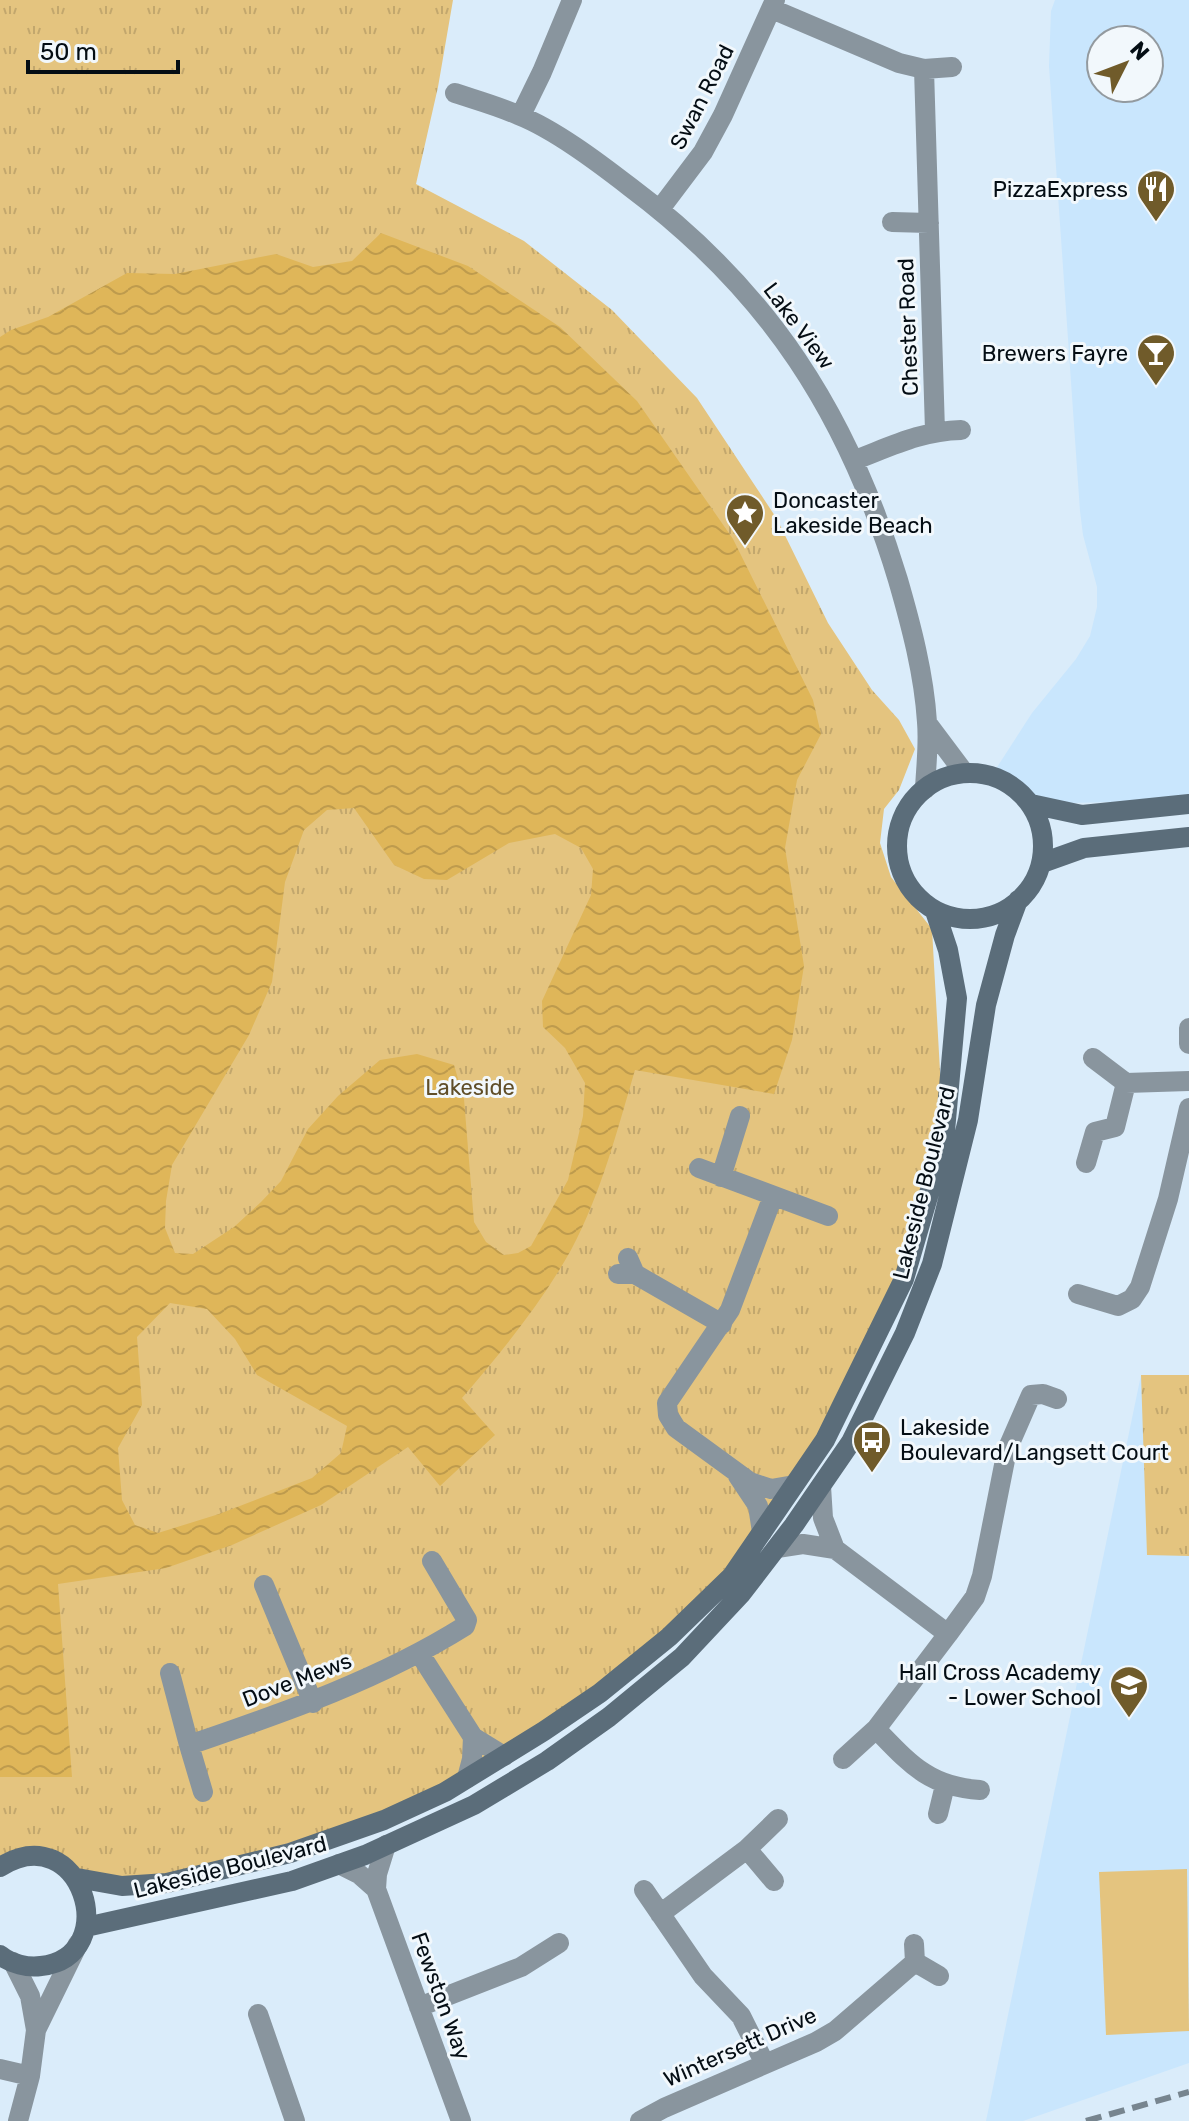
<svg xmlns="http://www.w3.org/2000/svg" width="1189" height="2121" viewBox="0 0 1189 2121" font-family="Rubik,sans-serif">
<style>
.built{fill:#c9e6fd;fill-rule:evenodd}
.park{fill:url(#park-tufts)}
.pitch{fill:#e4c47f}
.water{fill:url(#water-waves);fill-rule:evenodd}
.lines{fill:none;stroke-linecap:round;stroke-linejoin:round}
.street{stroke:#89959e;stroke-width:20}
.secondary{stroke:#5b6d7a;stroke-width:20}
.rail{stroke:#77858f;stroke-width:6;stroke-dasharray:16 8;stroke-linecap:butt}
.labels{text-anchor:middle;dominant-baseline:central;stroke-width:6;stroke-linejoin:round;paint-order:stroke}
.street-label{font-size:22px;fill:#040d14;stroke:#f2f8fc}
.poi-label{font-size:22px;fill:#040d14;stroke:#f2f8fc;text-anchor:end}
.park-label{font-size:22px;fill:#604e28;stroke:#f2f8fc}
</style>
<defs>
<pattern id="park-tufts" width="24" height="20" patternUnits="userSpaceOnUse" patternTransform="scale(2)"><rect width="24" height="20" fill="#e4c47f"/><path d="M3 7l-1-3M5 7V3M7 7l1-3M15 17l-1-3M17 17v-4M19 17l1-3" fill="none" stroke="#c2a76d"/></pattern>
<pattern id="water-waves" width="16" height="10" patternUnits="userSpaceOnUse" patternTransform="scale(2)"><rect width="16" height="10" fill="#dfb659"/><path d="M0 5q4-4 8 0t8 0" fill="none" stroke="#be9b4d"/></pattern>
</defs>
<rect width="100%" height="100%" fill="#daecfa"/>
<path class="built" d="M 1055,0 L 1189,0 L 1189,800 L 1031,804 L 992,775 L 1032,713 L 1076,659 L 1090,636 L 1097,607 L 1097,587 L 1083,535 L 1080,511 L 1049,66 L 1051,11 ZM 1101,40 L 1149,40 L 1149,88 L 1101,88 Z
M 1141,1375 L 1189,1375 L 1189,2063 L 1023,2121 L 986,2121 Z"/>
<path class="park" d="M 0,0 L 453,0 L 438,87 L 416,184 L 524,241 L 612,310 L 697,398 L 777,519 L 828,623 L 872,690 L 899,720 L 915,749 L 899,790 L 884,809 L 880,843 L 891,877 L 932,929 L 944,1142 L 904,1279 L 781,1505 L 669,1637 L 445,1792 L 167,1883 L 77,1878 L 49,1858 L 0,1867 Z
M 1141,1375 L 1189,1375 L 1189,1556 L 1147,1555 Z"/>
<path class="pitch" d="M 1187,1869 L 1189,2031 L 1106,2035 L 1099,1872 Z"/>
<path class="water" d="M 381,233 L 468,266 L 560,327 L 637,401 L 733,539 L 813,700 L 821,734 L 797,780 L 785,848 L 804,966 L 792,1040 L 774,1094 L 635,1070 C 617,1131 601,1194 571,1250 C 541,1304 502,1351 462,1398 L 495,1435 L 440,1486 L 408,1447 L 321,1505 L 232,1545 L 166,1568 L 58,1584 L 72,1777 L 0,1777 L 0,337 L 11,330 L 48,317 L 127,273 L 175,274 L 276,254 L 313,267 L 352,261 ZM 354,808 L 394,865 L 424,879 L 447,880 L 509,843 L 555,834 L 581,848 L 593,869 L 591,895 L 542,1001 L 543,1027 L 565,1048 L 585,1083 L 583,1116 L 568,1180 L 531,1246 L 518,1253 L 504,1255 L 486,1242 L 474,1222 L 464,1099 L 454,1065 L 417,1054 L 380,1060 L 338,1096 L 308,1129 L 281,1181 L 261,1202 L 234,1227 L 193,1254 L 175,1253 L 165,1228 L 166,1201 L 172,1165 L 249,1035 L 272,982 L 285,882 L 304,830 L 327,810 ZM 170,1303 L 207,1309 L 235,1339 L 257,1375 L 347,1426 L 341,1453 L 312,1478 L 219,1514 L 158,1533 L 135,1525 L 122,1500 L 118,1448 L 142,1405 L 137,1337 Z"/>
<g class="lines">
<path class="street" d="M 772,9 L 899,63 L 924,69 L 952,67
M 924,69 L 935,431
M 455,93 C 476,100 498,106 518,115 C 554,129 599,163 630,187 C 769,291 848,414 898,580 C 911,625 924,674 927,722 C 929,744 926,767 925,789
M 521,115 L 542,72 L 572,0
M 660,209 L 703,152 L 723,115 L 775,0
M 892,222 L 929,223
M 855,460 C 892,446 921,431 961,430
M 927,723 L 963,771
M 1189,1028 L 1189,1044
M 1093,1058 L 1126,1083
M 1086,1163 L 1095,1132 L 1115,1127 L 1126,1083 L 1189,1081
M 699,1168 L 828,1216
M 721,1177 L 740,1116
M 773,1196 L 730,1310 L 667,1403 L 668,1415 L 676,1428 L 750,1482 L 771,1489 L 794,1485
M 618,1274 L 635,1274 L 628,1258
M 635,1274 L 722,1324
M 1078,1294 L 1118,1306 L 1132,1299 L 1140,1287 L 1168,1199 L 1189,1108
M 738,1476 L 758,1506 L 762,1532
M 777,1548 L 803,1544 L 835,1549 L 823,1518 L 821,1486
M 835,1549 L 948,1634 L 876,1729 L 843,1759
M 264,1585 L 313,1703
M 948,1634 L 975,1597 L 982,1576 L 1007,1450 L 1031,1395 L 1043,1394 L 1057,1399
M 420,1654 L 473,1737 L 504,1756
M 170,1673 L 189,1745 C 285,1712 379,1680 465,1626 L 467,1620 L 464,1615 L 432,1561
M 876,1729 C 909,1763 929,1787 980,1790
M 189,1745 L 203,1792
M 467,1778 L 472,1759 L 473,1737
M 938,1814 L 945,1785
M 747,1849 L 774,1881
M 339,1864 L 359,1874 L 376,1889 L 377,1874 L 386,1845
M 376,1889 L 461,2121
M 644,1890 L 703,1976 L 741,2016 L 765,2064
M 660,1914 L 747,1849 L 778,1819
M 13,1962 L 30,1996 L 36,2030 L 78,1944
M 915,1962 L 939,1976
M 419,2007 L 521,1967 L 559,1943
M 258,2014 L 295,2121
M 0,2069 L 30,2076
M 18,2121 L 30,2076 L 36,2030
M 640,2121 L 664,2108 L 816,2042 L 835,2031 L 915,1962 L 914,1944"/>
<path class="secondary" d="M897 846a73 73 0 1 1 146 0a73 73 0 1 1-146 0Z
M 1031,804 L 1082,815 L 1189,804
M 1042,863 L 1084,848 L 1189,837
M 0,1867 C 81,1816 125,1956 41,1966 C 28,1968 11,1964 0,1955
M 77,1878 L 122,1886 L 167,1883 L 290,1853 L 384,1820 L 445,1792 L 544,1731 L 600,1693 L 669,1637 L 732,1576 L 825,1440 L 904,1279 L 944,1142 L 957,998 L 948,950 L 935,911
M 86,1927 L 292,1881 L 365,1855 L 474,1805 L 547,1761 L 609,1717 L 682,1657 L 741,1594 L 794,1525 L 851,1442 L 905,1333 L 932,1264 L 968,1120 L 986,1005 L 1005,935 L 1018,900"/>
<path class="rail" d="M 1086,2121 L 1189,2092"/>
</g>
<defs>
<symbol id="restaurant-pin" viewBox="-11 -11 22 30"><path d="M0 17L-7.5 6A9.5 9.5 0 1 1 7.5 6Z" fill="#705b2a" stroke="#f2f8fc"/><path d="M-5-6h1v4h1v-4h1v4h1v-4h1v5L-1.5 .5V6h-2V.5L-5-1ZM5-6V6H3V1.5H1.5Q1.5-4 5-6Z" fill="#fff"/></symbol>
<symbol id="bar-pin" viewBox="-11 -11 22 30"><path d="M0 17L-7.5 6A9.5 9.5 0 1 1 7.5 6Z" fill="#705b2a" stroke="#f2f8fc"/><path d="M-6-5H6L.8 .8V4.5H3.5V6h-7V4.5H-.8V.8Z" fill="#fff"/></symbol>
<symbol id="sight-pin" viewBox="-11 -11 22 30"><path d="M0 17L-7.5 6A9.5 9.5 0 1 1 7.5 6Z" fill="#705b2a" stroke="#f2f8fc"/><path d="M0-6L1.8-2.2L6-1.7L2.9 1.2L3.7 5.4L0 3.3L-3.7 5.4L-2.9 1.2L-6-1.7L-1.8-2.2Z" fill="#fff"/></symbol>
<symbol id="bus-pin" viewBox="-11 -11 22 30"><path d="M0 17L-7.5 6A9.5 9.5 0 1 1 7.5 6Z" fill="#705b2a" stroke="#f2f8fc"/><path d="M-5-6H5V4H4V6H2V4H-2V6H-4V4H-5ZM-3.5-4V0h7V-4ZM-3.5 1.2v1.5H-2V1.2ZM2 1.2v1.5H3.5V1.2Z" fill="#fff"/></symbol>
<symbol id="school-pin" viewBox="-11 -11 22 30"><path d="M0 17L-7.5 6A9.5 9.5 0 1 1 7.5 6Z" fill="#705b2a" stroke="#f2f8fc"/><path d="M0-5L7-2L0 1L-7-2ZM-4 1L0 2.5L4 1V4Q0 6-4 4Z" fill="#fff"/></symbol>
</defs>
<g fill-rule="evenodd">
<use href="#restaurant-pin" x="1134" y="167" width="44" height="60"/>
<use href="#bar-pin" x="1134" y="331" width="44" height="60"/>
<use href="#sight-pin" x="723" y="491" width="44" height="60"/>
<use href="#bus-pin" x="850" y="1418" width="44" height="60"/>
<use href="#school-pin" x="1107" y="1663" width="44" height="60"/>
</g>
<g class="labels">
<g class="street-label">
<text transform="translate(702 97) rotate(-63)">Swan Road</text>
<text transform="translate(799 326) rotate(53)">Lake View</text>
<text transform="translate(908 327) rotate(-92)">Chester Road</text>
<text transform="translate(924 1183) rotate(-76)">Lakeside Boulevard</text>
<text transform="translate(297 1680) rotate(-21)">Dove Mews</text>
<text transform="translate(230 1867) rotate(-14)">Lakeside Boulevard</text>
<text transform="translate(441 1996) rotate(70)">Fewston Way</text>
<text transform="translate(740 2047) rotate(-24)">Wintersett Drive</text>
</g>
<g class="poi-label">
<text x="1128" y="189">PizzaExpress</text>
<text x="1128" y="353">Brewers Fayre</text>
<text x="773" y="500" text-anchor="start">Doncaster<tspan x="773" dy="25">Lakeside Beach</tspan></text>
<text x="900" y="1427" text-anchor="start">Lakeside<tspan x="900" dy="25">Boulevard/Langsett Court</tspan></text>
<text x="1101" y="1672">Hall Cross Academy<tspan x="1101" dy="25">- Lower School</tspan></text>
</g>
<g class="park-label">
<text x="470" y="1087">Lakeside</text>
</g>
</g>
<g transform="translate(1125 64) rotate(48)"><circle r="38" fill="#f2f8fc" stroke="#939a9f" stroke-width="2"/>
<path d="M0-6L14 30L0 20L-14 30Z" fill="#705b2a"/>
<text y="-12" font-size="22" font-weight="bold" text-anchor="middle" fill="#040d14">N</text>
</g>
<path d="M28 60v12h150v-12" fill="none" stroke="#040d14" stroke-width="4"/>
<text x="40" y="60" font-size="24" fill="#040d14" stroke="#f2f8fc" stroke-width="6" paint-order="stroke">50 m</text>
</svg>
